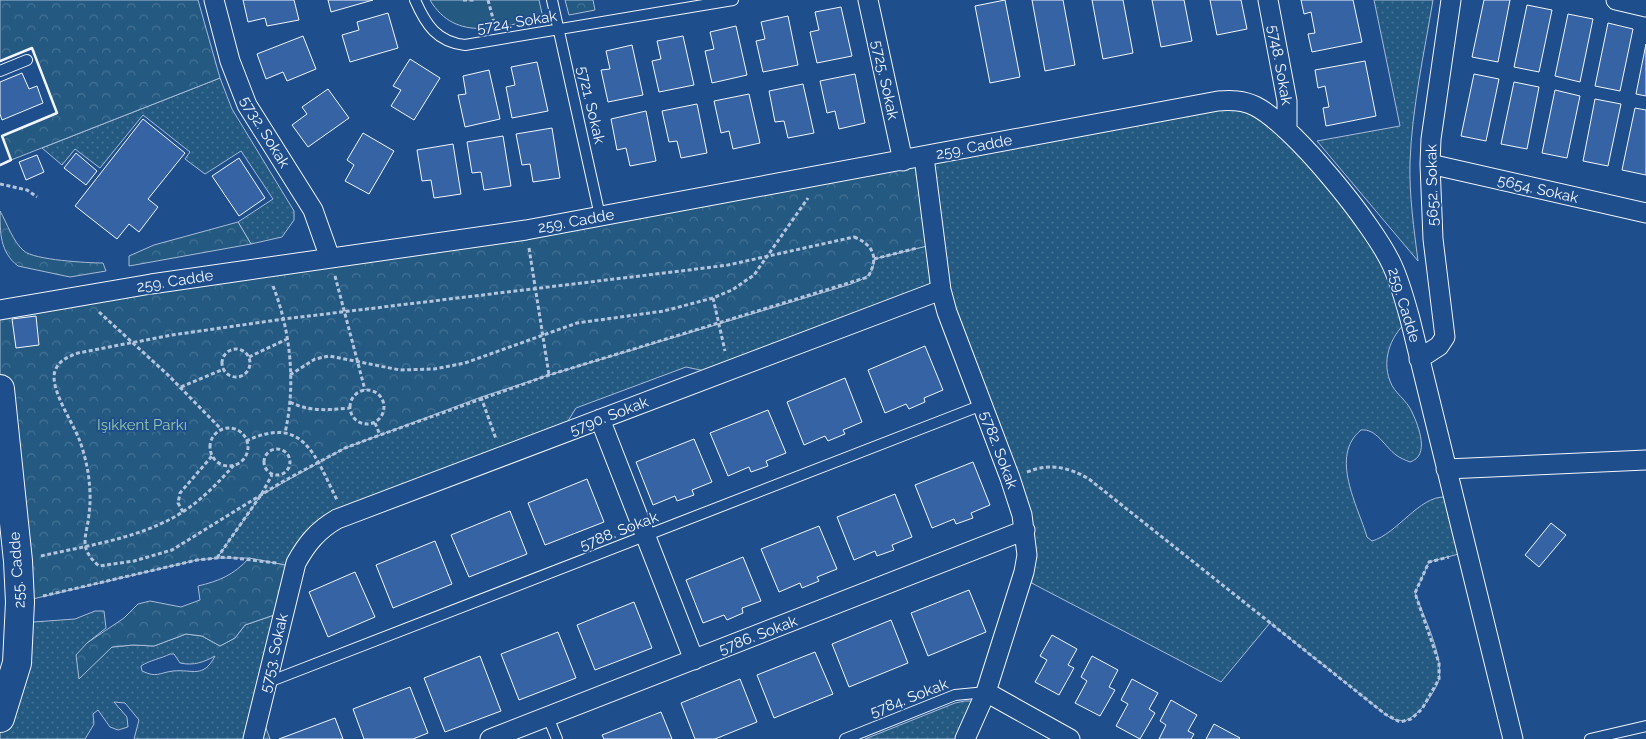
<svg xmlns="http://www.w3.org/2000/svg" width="1646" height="739" viewBox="0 0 1646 739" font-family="Raleway,sans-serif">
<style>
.grass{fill:url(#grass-dots);stroke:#a8bbd7;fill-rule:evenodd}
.forest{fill:url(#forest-crowns);stroke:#a8bbd7}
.park{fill:#245a82;stroke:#a8bbd7}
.building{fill:#3563a3;stroke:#f2f6ff}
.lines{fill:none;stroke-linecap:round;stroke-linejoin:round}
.lane-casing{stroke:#f2f6ff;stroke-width:12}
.street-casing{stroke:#f2f6ff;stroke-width:21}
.secondary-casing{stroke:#f2f6ff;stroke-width:30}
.path{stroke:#b3c4dc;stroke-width:3;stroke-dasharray:4 2.5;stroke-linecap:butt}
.lane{stroke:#1f4e8c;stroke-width:10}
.street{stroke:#1f4e8c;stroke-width:19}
.secondary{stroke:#1f4e8c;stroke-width:28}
.wall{stroke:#f2f6ff;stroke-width:2.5}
.labels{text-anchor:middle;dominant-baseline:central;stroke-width:4;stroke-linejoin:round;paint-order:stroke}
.street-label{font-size:15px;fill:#f2f6ff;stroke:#1f4e8c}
.park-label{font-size:15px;fill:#97c8a6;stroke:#1f4e8c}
</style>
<defs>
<pattern id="grass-dots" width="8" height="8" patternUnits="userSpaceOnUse" patternTransform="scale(1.25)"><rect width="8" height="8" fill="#245a82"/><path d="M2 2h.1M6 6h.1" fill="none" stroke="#447295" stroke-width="1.8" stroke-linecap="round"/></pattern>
<pattern id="forest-crowns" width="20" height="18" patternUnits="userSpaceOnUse" patternTransform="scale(1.25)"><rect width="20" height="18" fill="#245a82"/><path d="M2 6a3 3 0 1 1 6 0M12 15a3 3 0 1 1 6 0" fill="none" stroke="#447295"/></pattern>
</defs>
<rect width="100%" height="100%" fill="#1f4e8c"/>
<path class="grass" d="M 1374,0 L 1433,0 C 1424,54 1412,108 1410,162 C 1409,195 1414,229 1418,261 L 1317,141 L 1400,126 Z
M 220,78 L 232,109 L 294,211 L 294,220 L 282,237 L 251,244 L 238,222 L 273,199 L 241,151 L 205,174 L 185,159 L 190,152 L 143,115 L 100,168 L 75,149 L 62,165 L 42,148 Z
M 1218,101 L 1254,106 L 1357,212 L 1410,319 C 1392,333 1381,358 1390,381 C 1394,393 1407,400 1412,412 C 1419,427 1430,456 1410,462 C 1405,460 1400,458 1396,455 C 1385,447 1376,428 1361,430 C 1329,456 1358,506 1367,537 L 1372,541 C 1397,534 1419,496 1445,497 L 1466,552 L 1429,562 L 1415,593 C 1423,615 1444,657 1439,679 C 1437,687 1432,694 1428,700 C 1422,709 1415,716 1405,721 L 1392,719 L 1385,714 L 1270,623 L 1221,682 L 1022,578 L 1027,555 L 942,291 L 719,374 L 686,367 L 576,408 L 560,434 L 337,519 L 295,567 L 249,558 L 217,558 L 261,495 L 345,448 L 481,397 L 549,375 L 851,284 L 874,259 L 935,244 L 924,157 Z
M 95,611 L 104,611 L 106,628 L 87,643 L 79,678 L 112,647 L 133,645 L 154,646 L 186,634 L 202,636 L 220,646 L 235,638 L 245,625 L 283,612 L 260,712 L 270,739 L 134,739 L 139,720 L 125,703 L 114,702 L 127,717 L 128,727 L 118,730 L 110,727 L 98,710 L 93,714 L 94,724 L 85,739 L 0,739 L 0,718 L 20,623 L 75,619 ZM 170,654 L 174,654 L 180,663 C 194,666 204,662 215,656 C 203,679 193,669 173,671 C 158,673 157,678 142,671 L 141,666 C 150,660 160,659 170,654 Z
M 965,701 L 973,701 L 956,739 L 865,739 L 955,703 Z"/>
<path class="forest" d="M 0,0 L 198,0 L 220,78 L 11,160 L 2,136 L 57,113 L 32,48 L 0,61 Z
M 565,0 L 593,0 L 595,10 L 569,15 Z
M 924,157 L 935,244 L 874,259 C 875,274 864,279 851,284 L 549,375 L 481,397 L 345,448 L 261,495 L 217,558 L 197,560 L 20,602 L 0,389 L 0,310 Z
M 0,211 C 7,223 13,242 24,251 C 34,260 88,263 103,263 L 106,271 L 70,277 L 18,266 C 0,252 0,233 0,211 Z
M 238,222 L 251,244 L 129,266 L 129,256 L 154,245 Z
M 249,558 L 295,567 L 283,612 L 245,625 L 235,638 L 220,646 L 202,636 L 186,634 L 154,646 L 133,645 L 112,647 L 79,679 L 76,655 L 87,643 L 124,618 L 138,604 L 150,601 L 181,607 L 200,600 L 198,586 C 219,581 234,575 249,558 Z"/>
<path class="park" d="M 430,0 L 539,0 L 543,18 C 502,26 456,44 430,0 Z"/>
<path class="building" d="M 243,0 L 294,0 L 299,20 L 267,26 L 265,18 L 248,22 Z
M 328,0 L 373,0 L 331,12 Z
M 1005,0 L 1020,77 L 990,83 L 975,6 Z
M 1032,0 L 1063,0 L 1075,65 L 1045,71 Z
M 1092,0 L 1123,0 L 1133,53 L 1103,59 Z
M 1152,0 L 1184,0 L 1192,41 L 1161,47 Z
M 1210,0 L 1241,0 L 1247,29 L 1217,35 Z
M 1301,0 L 1353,0 L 1362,42 L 1312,52 L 1308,34 L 1315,33 L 1311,12 L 1304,14 Z
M 1484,0 L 1510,0 L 1498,62 L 1472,57 Z
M 1527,5 L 1552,10 L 1539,72 L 1514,67 Z
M 841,7 L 852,56 L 817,63 L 810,32 L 819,30 L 815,12 Z
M 388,13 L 398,48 L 350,62 L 342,35 L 359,30 L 357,22 Z
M 1568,14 L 1593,19 L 1580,82 L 1555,76 Z
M 788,16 L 798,65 L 763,72 L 756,41 L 765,39 L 761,22 Z
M 1608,23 L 1633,29 L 1620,91 L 1595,86 Z
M 736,26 L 747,75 L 712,83 L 705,51 L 714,49 L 710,32 Z
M 303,36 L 316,69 L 287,81 L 283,72 L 266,79 L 257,54 Z
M 683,36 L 694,85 L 659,92 L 652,61 L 661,59 L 657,41 Z
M 1646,44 L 1646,96 L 1636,94 Z
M 632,45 L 643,95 L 608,102 L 601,70 L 610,69 L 606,51 Z
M 410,59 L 440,78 L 414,120 L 391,106 L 401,90 L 393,86 Z
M 1365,61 L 1376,116 L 1326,126 L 1323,108 L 1329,107 L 1325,86 L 1318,88 L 1315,70 Z
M 537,62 L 548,111 L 512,118 L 506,87 L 515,85 L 511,67 Z
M 489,70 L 500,119 L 465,127 L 458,95 L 466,94 L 463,76 Z
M 22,73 L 29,89 L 37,86 L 43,103 L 2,120 L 0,114 L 0,82 Z
M 855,74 L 865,123 L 839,129 L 835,111 L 827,113 L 820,81 Z
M 1474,74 L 1499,79 L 1486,141 L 1461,136 Z
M 1514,82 L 1539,87 L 1527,149 L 1501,144 Z
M 803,84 L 814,133 L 788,138 L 784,121 L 775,122 L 769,91 Z
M 328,89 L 349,118 L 308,147 L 292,125 L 307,114 L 302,107 Z
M 1555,90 L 1580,96 L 1567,158 L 1542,153 Z
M 749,94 L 760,143 L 733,149 L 729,131 L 721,133 L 714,101 Z
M 1595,99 L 1621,104 L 1608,166 L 1583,161 Z
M 697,104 L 707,153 L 681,158 L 677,141 L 669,142 L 662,111 Z
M 1635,108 L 1646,110 L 1646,175 L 1622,170 Z
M 646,111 L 656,161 L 630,166 L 626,148 L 617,150 L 611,119 Z
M 143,119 L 185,153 L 148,199 L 158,207 L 139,232 L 129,224 L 117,239 L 75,206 Z
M 552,128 L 560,178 L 533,182 L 530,164 L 522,165 L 516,134 Z
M 363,133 L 394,151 L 369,194 L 345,181 L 354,165 L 347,160 Z
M 503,136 L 511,186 L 484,190 L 481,172 L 472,173 L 467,142 Z
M 453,144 L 461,194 L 434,198 L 431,180 L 422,181 L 417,150 Z
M 76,153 L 97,171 L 86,185 L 64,168 Z
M 37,155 L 44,172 L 26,180 L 19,162 Z
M 239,158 L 265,198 L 239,216 L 212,176 Z
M 36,316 L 39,345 L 16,348 L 12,319 Z
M 925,346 L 943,390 L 924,398 L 925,402 L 909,409 L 906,404 L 885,413 L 868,370 Z
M 845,378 L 862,422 L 843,430 L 845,434 L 828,441 L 825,436 L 804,445 L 787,402 Z
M 768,410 L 786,453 L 766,461 L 768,466 L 751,472 L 749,467 L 728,476 L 710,433 Z
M 694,439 L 712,482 L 692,490 L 694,495 L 677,501 L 675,496 L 653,505 L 636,462 Z
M 973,462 L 990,505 L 971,513 L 973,518 L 956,524 L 954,519 L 932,528 L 915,485 Z
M 587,479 L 604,522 L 545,545 L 528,503 Z
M 895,494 L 912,537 L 892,545 L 894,550 L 877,556 L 875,551 L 854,560 L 837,517 Z
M 510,511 L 527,554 L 469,577 L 451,535 Z
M 1551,523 L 1566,535 L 1539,567 L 1525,555 Z
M 819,526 L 837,569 L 817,577 L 819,581 L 802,588 L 800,583 L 779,592 L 761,549 Z
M 435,541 L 452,584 L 393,608 L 376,565 Z
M 743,557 L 761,601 L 742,608 L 743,613 L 727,620 L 724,615 L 703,623 L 686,580 Z
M 355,572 L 375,617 L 328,637 L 309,592 Z
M 969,590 L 986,632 L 928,656 L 911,613 Z
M 634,602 L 652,648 L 595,670 L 577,625 Z
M 891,620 L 908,663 L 849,687 L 832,644 Z
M 558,632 L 576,678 L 519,700 L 501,654 Z
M 1052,635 L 1077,649 L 1068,665 L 1074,668 L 1059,695 L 1035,682 L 1047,660 L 1040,656 Z
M 815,652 L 833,694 L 774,718 L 757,675 Z
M 480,656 L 501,711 L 445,732 L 424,678 Z
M 1092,656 L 1118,670 L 1109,687 L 1115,690 L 1100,716 L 1075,703 L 1087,681 L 1081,677 Z
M 740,679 L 757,722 L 715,739 L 695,739 L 681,703 Z
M 1132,679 L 1158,693 L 1149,709 L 1155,713 L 1140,739 L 1116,726 L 1128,704 L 1121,700 Z
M 410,687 L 428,733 L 413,739 L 364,739 L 353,709 Z
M 1171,700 L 1197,715 L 1188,731 L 1194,734 L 1191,739 L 1159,739 L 1166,725 L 1160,721 Z
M 661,712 L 672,739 L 604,739 L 602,735 Z
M 335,718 L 343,739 L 279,739 Z
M 1214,724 L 1240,738 L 1239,739 L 1206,739 Z"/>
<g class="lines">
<defs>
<path id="lane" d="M 415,0 C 426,25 437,42 465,45 L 733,0
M 552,0 L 600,216
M 0,71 L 27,60
M 266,683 L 982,405
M 548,717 L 557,739
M 845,739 L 955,695 L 986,692
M 1590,739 L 1646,726"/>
<path id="street" d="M 214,0 L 230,61 L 247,105 L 313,210 L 330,258
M 868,0 L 903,161
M 1268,0 L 1287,101 L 1287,130
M 1616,0 L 1646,7
M 924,157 L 941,290 L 947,312 L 1010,478 L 1022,515 L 1027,555 L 1024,572 L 986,692 L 965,739
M 1430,164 L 1646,213
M 0,310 L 151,284 L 526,230 L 1218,101 C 1231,100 1243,100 1255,106 C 1293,125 1374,225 1392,265 C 1400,282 1405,301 1410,319 L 1513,739
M 1419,359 L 1439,346 L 1445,337 L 1433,239 L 1430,164 L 1431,139 L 1451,0
M 600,419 L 694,660
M 1446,469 L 1646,460
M 986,692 L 1070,739
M 253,739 L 296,563 C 307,543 318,530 337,519 L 941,290
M 490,739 L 1025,530"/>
<path id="secondary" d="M 0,389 L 18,561 L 20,602 L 17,663 L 0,718"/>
</defs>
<use href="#lane" class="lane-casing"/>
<use href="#street" class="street-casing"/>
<use href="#secondary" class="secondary-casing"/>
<path class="path" d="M 463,0 L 475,0
M 488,0 L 495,26
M 0,184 L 27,190 L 37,197
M 854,237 C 874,245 879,258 868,277 L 549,375 L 380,435 L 345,448 L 282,482 L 172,550 L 134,561 L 99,566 C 77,547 87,537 89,514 C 91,500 90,486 88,472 C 86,461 83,449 79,439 C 73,423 49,388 55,371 C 59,360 68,357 78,353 L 172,335 L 284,319 L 689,270 L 728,265 Z
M 529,248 L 549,375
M 874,259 L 917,248
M 335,276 L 365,390
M 273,286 C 291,332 296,385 285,433
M 713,298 L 725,351
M 99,312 L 168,375 L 221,429
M222 363a14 14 0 1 1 28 0a14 14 0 1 1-28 0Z
M 249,357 L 287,339
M 290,375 L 315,359 L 329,356 L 400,370 L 434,369 L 465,363 L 577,323 L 664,311 L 713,298 L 732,290 L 754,275 L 808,198
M 181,387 L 224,369
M350 407a17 17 0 1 1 34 0a17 17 0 1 1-34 0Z
M 481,397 L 496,439
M 290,402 C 309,412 329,410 350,408
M 375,423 L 380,435
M210 447a19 19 0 1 1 38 0a19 19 0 1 1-38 0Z
M 246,441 C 304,414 315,456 337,500
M264 462a13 13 0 1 1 26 0a13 13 0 1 1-26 0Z
M 1027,472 C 1049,463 1069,467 1089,479 L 1385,714 L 1400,722 L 1411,719 L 1422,709 L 1439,679 L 1439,663 L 1415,593 L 1429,562 L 1449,557
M 183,512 L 178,503 L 180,493 L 212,456
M 41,556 C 85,546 136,539 176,516 C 199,503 217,484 234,465
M 217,558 L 261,495 L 272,475
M 43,596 L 197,560 L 226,557 L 277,563"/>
<use href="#lane" class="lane"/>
<use href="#street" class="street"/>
<use href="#secondary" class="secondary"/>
<path class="wall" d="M 0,61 L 32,48 L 57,113 L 2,136 L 11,160 L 0,165"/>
</g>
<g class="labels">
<g class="street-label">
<text transform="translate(517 22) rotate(-9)">5724. Sokak</text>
<text transform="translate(1280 65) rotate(80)">5748. Sokak</text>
<text transform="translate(885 80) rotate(78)">5725. Sokak</text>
<text transform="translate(591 105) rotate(77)">5721. Sokak</text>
<text transform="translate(265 132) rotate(59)">5732. Sokak</text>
<text transform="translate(974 147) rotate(-11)">259. Cadde</text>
<text transform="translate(1432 185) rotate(-91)">5652. Sokak</text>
<text transform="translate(1538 189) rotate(13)">5654. Sokak</text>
<text transform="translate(576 221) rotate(-10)">259. Cadde</text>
<text transform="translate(175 281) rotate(-9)">259. Cadde</text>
<text transform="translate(1404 305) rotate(73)">259. Cadde</text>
<text transform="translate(609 416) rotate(-21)">5790. Sokak</text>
<text transform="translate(999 450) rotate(70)">5782. Sokak</text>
<text transform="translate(619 531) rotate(-21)">5788. Sokak</text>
<text transform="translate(17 570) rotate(-94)">255. Cadde</text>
<text transform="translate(758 635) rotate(-21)">5786. Sokak</text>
<text transform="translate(274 653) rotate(-77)">5753. Sokak</text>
<text transform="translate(909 698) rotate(-21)">5784. Sokak</text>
</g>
<g class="park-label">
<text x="142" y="425">Işıkkent Parkı</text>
</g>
</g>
</svg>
